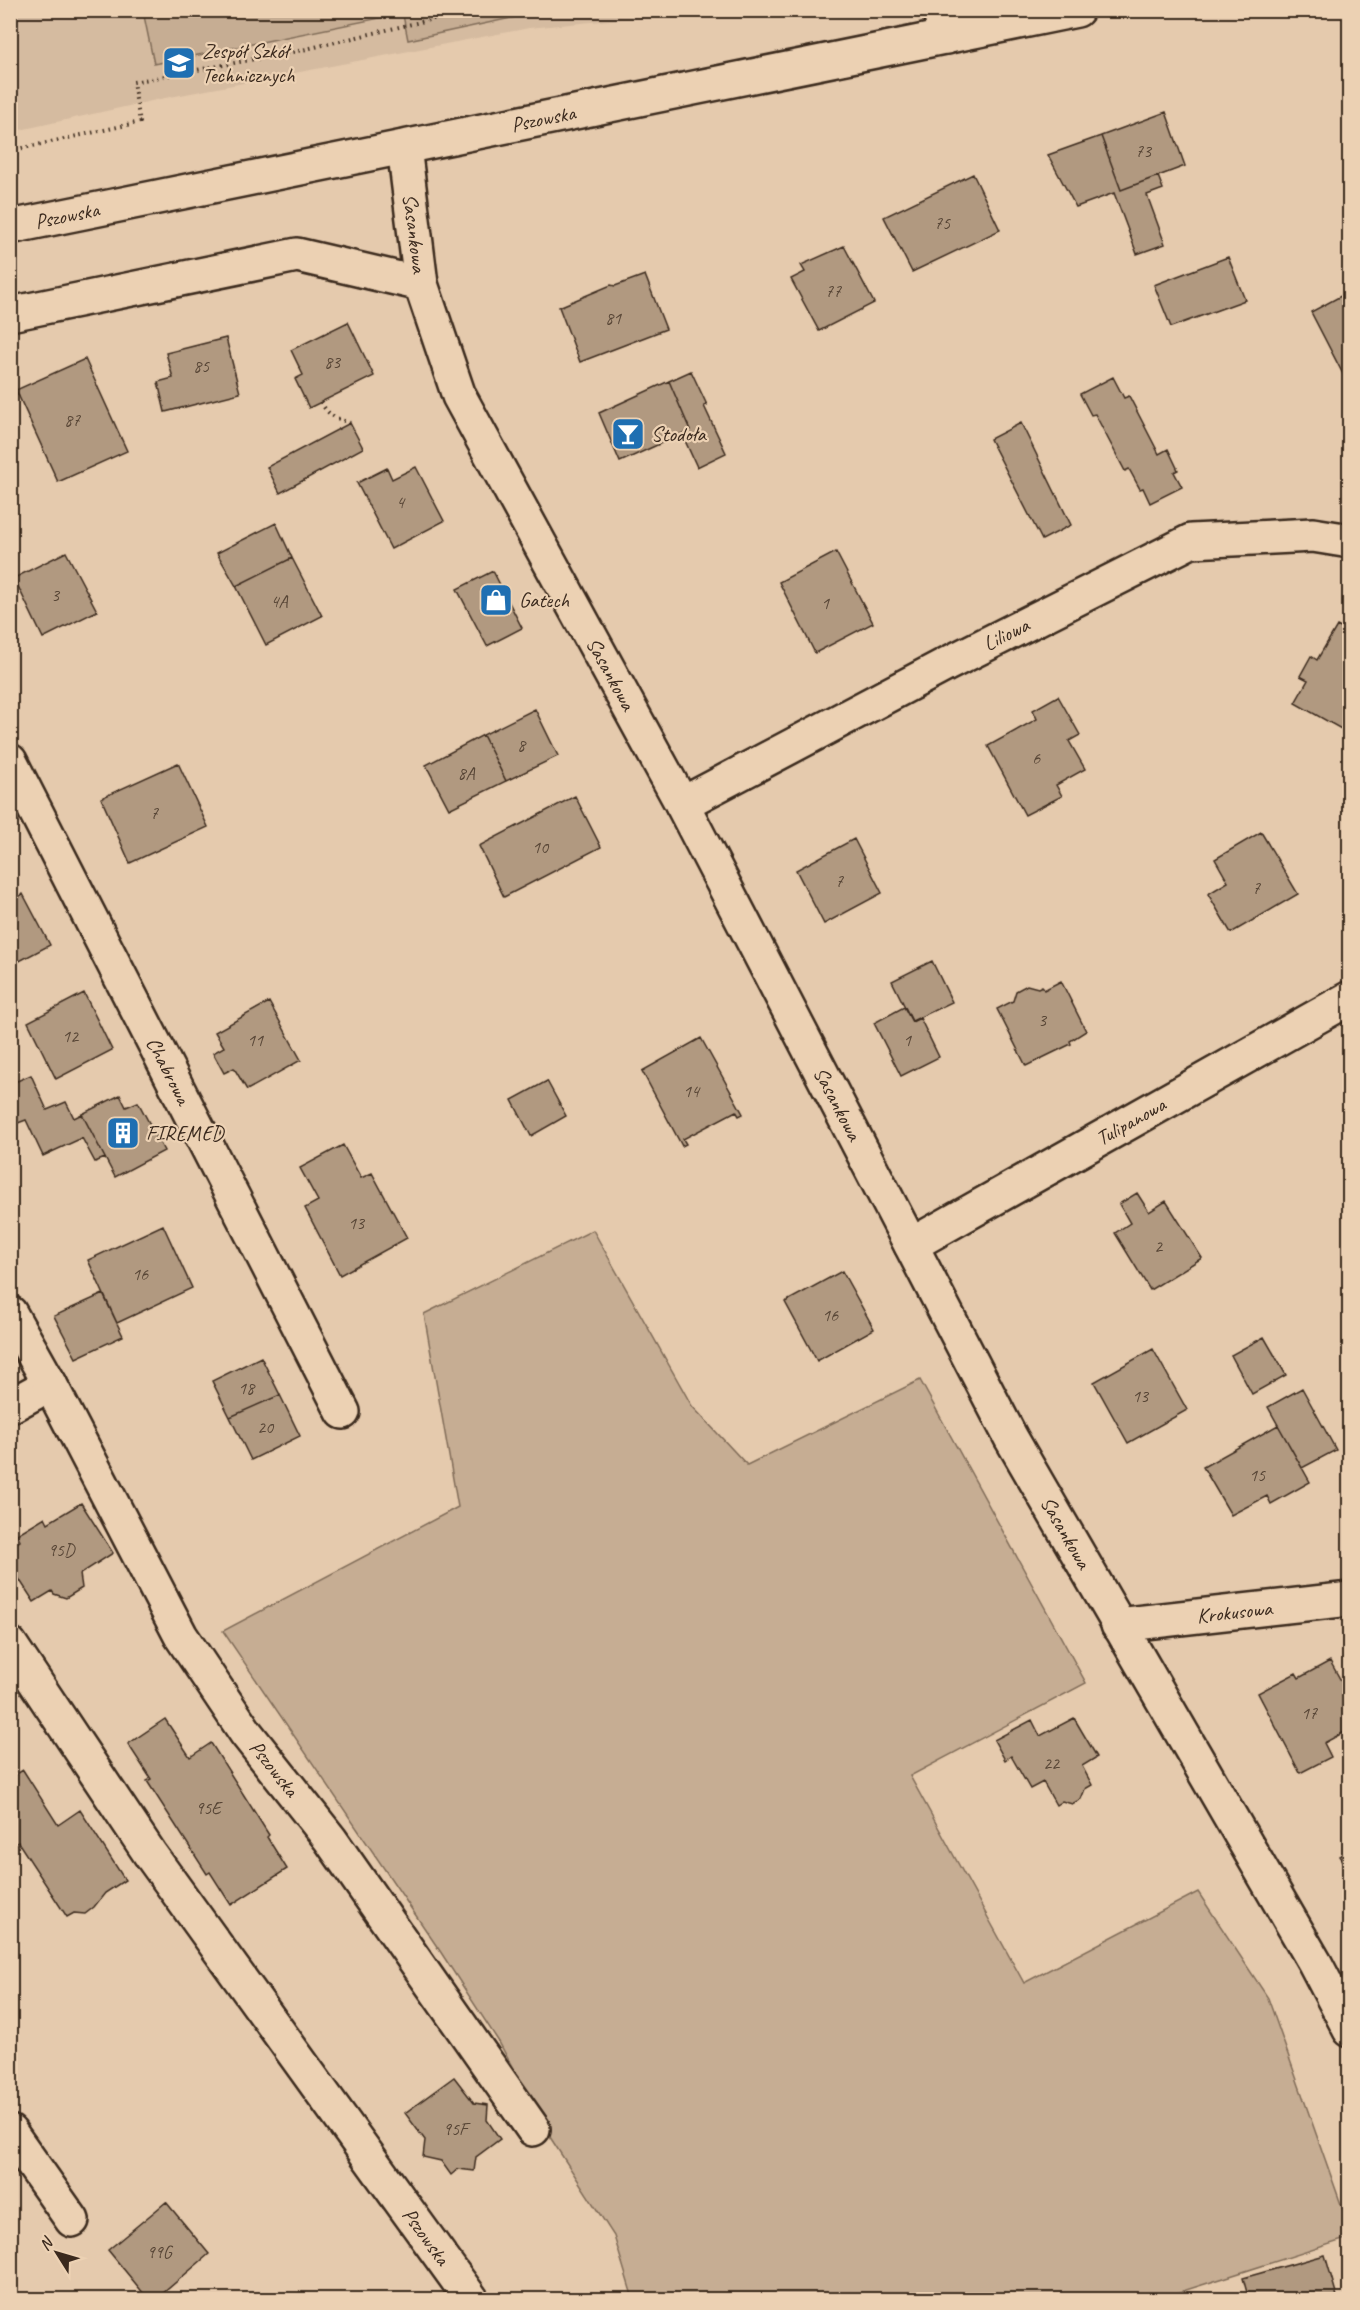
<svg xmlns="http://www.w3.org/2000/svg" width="1360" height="2310" viewBox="0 0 1360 2310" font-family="Caveat,sans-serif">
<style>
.built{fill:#d5bba0}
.green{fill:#c6ad93;stroke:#806c58;stroke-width:1.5}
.building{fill:#b19980;stroke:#3b2a1e;stroke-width:1.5}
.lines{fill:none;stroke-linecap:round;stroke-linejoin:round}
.street-casing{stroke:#3b2a1e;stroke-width:38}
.secondary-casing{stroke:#3b2a1e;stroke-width:38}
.path{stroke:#3b2a1e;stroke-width:4;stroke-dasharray:1.5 4.5;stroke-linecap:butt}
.street{stroke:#ecd1b3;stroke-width:33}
.secondary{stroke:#ecd1b3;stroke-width:33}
.labels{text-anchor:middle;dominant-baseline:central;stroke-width:4.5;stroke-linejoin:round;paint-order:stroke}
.number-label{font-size:18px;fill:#584636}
.poi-label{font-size:21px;fill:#3b2a1e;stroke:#ecd1b3;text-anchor:start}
.street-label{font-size:21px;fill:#3b2a1e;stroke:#ecd1b3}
</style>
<rect width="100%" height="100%" fill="#e5caad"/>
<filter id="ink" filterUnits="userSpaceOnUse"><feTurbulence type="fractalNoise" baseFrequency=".0167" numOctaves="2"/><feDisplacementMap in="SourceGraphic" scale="12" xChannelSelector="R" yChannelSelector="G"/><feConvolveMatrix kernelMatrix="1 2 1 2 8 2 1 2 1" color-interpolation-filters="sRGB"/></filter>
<g filter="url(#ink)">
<path class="built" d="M 10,11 L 704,11 L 529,28 L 165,98 L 11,132 Z"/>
<path class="green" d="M 383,10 L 385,17 L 154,64 L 143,11 Z
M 402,10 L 544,10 L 544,11 L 408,40 Z
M 593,1230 L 692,1406 L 747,1465 L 920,1380 L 1086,1683 L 910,1776 L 1024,1983 L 1198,1892 L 1268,1998 L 1349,2227 L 1349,2238 L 1158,2299 L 633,2299 L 614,2236 L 548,2134 L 499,2042 L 440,1951 L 223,1631 L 458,1507 L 424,1314 Z"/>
<path class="building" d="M 1166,112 L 1185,166 L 1121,190 L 1101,136 Z
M 1101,136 L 1121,190 L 1158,176 L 1163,189 L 1147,195 L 1165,244 L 1137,254 L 1114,193 L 1076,207 L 1048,155 Z
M 973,174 L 1000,230 L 912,272 L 884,217 Z
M 844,246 L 874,303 L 819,331 L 791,279 L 805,272 L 801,265 Z
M 1228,257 L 1245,300 L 1171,327 L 1154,285 Z
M 645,275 L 666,329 L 580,362 L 559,307 L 611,285 L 615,286 Z
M 1350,291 L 1350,371 L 1343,374 L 1311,312 Z
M 348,322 L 374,376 L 309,408 L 295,379 L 303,375 L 291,350 Z
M 226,338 L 240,393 L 165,412 L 158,382 L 173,378 L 166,353 Z
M 85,359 L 127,451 L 58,482 L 16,390 Z
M 691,371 L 707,405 L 704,406 L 726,453 L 697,467 L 682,434 L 690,430 L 669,381 Z
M 1113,377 L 1124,398 L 1129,396 L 1159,454 L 1168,449 L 1178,470 L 1174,472 L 1182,487 L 1150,503 L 1143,488 L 1140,489 L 1129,469 L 1125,471 L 1095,414 L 1091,415 L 1080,394 Z
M 669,381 L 690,430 L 620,462 L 599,413 Z
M 350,423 L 363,448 L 280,493 L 267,467 Z
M 1021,423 L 1071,525 L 1042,540 L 990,439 Z
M 416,467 L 444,521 L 391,549 L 357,483 L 387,468 L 392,479 Z
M 276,523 L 292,558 L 236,586 L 217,553 Z
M 66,552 L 97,611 L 43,638 L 14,578 Z
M 836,552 L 873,623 L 815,653 L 779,582 Z
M 292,558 L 322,616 L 266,645 L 236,586 Z
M 493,571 L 522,628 L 487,646 L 457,589 Z
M 1337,626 L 1350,633 L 1350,734 L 1295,703 L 1308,680 L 1300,676 L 1311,656 L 1317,660 Z
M 1058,696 L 1080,735 L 1069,741 L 1085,769 L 1056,785 L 1062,796 L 1025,815 L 988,746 L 1037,719 L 1033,710 Z
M 535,709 L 558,756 L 506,781 L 483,735 Z
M 483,735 L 506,781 L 449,809 L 426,765 Z
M 178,763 L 208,827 L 130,863 L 101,798 Z
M 575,796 L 601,847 L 504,897 L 479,846 Z
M 1261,832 L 1298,894 L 1231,933 L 1208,894 L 1228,882 L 1215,859 Z
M 854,839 L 882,893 L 824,924 L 796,870 Z
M 23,894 L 50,945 L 10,966 L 10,901 Z
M 932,961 L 952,1002 L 912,1021 L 892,981 Z
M 1061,981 L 1086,1031 L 1070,1041 L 1071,1044 L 1026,1066 L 997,1009 L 1013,1001 L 1016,991 L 1027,985 L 1038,988 L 1042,986 L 1044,990 Z
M 84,993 L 112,1050 L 56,1079 L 28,1022 Z
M 269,1002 L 301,1060 L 247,1090 L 234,1068 L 224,1073 L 213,1053 L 224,1047 L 215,1032 Z
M 904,1007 L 912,1022 L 920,1018 L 939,1057 L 901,1076 L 874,1023 Z
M 701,1038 L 743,1114 L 739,1116 L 736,1111 L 683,1139 L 686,1144 L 682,1146 L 642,1071 Z
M 31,1075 L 47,1110 L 66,1102 L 74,1118 L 82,1114 L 105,1158 L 95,1162 L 82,1138 L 43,1156 L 26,1120 L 10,1126 L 10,1084 Z
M 547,1081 L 566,1116 L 531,1136 L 512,1100 Z
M 120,1095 L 126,1107 L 138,1102 L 164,1151 L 115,1177 L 82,1114 Z
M 343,1145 L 361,1178 L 372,1173 L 407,1238 L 340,1275 L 305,1208 L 318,1201 L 300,1168 Z
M 1137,1193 L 1149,1212 L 1166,1201 L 1202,1258 L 1150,1290 L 1115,1233 L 1130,1223 L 1119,1204 Z
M 163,1225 L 192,1288 L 117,1323 L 88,1260 Z
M 842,1271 L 874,1329 L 817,1361 L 785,1302 Z
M 103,1294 L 123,1336 L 76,1358 L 54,1316 Z
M 1264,1337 L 1286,1375 L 1252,1394 L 1231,1355 Z
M 1153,1349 L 1187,1410 L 1128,1443 L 1094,1382 Z
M 261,1357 L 280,1395 L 230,1417 L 212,1381 Z
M 1302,1388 L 1336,1450 L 1302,1468 L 1268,1407 Z
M 280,1395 L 300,1436 L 251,1460 L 230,1417 Z
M 1278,1425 L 1310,1482 L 1271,1504 L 1267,1496 L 1231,1515 L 1203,1467 Z
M 81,1503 L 113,1553 L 80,1574 L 82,1588 L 66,1598 L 54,1594 L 52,1591 L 34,1602 L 10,1565 L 10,1547 L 20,1541 L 17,1534 L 45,1517 L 48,1523 Z
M 1330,1661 L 1350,1697 L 1350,1729 L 1324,1743 L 1331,1757 L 1300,1773 L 1258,1693 L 1296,1673 L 1299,1678 Z
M 1074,1718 L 1097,1757 L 1082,1766 L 1092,1785 L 1085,1789 L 1081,1799 L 1072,1804 L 1062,1801 L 1056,1805 L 1043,1782 L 1030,1789 L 1011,1756 L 1005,1760 L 994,1740 L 1032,1720 L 1040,1736 Z
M 165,1719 L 190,1757 L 211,1743 L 269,1835 L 267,1837 L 287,1869 L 231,1905 L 210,1872 L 207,1874 L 147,1781 L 151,1779 L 128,1744 Z
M 23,1770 L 58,1825 L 80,1810 L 125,1880 L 105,1893 L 94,1907 L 85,1914 L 74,1913 L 67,1917 L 18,1842 L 12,1846 L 10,1843 L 10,1778 Z
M 1350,1849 L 1350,1873 L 1339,1856 Z
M 454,2077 L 474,2103 L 488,2105 L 487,2120 L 500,2139 L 476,2157 L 474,2171 L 458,2169 L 451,2175 L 441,2161 L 423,2157 L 425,2140 L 405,2113 Z
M 166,2202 L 209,2254 L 155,2300 L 149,2300 L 108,2250 Z
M 1325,2255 L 1338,2300 L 1249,2300 L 1243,2278 Z"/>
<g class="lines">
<defs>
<g id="street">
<path d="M 939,10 L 947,37"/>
<path id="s1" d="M 404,147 L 421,284 L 459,396 L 682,804 L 1011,1438 L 1315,1963 L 1350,2030"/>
<path d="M 10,314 L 297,255 L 421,284"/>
<path id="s2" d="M 10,761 L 343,1412"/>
<path id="s3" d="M 682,804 L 947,664 L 1191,541 L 1313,535 L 1350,541"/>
<path id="s4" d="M 911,1245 L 1350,998"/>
<path d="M 10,1313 L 50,1384 L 10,1406"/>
<path id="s5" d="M 50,1384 L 181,1636 L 246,1733 L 330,1839 L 533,2129"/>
<path id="s6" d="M 1118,1625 L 1350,1599"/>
<path id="s7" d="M 10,1644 L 150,1854 L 472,2300"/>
<path d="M 10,2132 L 72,2220"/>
</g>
<g id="secondary">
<path id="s8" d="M 10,227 L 1077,10"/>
</g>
</defs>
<use href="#street" class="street-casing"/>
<use href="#secondary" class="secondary-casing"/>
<path class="path" d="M 10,151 L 140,122 L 133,82 L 298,51 L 471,10
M 321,402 C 328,416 336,418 350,423"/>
<use href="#street" class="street"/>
<use href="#secondary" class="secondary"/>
</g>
</g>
<defs>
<symbol id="school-square" viewBox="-11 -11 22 22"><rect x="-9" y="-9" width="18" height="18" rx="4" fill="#1f6fb2" stroke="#ecd1b3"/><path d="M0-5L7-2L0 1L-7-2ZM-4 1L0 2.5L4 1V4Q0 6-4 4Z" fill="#fff"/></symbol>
<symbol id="bar-square" viewBox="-11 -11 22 22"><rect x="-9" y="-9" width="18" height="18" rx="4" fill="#1f6fb2" stroke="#ecd1b3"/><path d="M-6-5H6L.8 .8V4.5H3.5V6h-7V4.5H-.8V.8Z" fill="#fff"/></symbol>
<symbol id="shop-square" viewBox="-11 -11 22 22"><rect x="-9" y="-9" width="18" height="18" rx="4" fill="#1f6fb2" stroke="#ecd1b3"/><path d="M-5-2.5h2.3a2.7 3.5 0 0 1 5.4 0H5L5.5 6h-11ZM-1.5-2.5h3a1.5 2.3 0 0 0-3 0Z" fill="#fff"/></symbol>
<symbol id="building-square" viewBox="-11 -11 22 22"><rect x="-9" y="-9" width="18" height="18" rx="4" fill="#1f6fb2" stroke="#ecd1b3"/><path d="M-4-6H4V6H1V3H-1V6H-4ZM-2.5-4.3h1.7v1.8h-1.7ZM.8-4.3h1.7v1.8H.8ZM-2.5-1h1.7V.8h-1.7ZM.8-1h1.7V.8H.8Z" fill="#fff"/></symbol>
</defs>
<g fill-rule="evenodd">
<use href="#school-square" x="160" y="44" width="38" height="38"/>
<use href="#bar-square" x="609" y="415" width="38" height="38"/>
<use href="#shop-square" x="477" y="581" width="38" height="38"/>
<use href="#building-square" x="104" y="1114" width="38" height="38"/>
</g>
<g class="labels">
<g class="number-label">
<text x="1143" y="151">73</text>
<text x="942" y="223">75</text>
<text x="833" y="291">77</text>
<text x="613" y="318">81</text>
<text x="332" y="362">83</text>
<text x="201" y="366">85</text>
<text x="72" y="420">87</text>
<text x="400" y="502">4</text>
<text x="55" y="595">3</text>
<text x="279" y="601">4A</text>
<text x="825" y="603">1</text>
<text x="521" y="745">8</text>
<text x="1036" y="758">6</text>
<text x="466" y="773">8A</text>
<text x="154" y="813">7</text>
<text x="540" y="847">10</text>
<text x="839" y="881">7</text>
<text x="1256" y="888">7</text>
<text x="1042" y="1020">3</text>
<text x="70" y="1036">12</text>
<text x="255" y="1040">11</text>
<text x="907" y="1040">1</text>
<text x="691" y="1091">14</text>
<text x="356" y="1223">13</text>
<text x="1158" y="1246">2</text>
<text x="140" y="1274">16</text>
<text x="830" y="1315">16</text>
<text x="246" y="1388">18</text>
<text x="1140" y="1396">13</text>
<text x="265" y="1427">20</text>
<text x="1257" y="1475">15</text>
<text x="61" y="1550">95D</text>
<text x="1309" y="1713">17</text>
<text x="1051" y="1763">22</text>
<text x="208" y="1808">95E</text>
<text x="455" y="2129">95F</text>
<text x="159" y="2252">99G</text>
</g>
<g class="poi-label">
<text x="202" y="51">Zespół Szkół<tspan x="202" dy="24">Technicznych</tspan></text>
<text x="651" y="434">Stodoła</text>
<text x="519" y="600">Gatech</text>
<text x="146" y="1133">FIREMED</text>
</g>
<g class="street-label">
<text stroke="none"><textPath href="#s8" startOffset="544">Pszowska</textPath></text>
<text stroke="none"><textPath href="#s8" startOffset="58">Pszowska</textPath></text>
<text stroke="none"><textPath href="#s1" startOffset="87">Sasankowa</textPath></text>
<text stroke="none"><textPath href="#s3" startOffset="366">Liliowa</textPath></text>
<text stroke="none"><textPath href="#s1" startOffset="573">Sasankowa</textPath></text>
<text stroke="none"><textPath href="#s2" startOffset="348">Chabrowa</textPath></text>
<text stroke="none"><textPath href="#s1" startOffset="1059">Sasankowa</textPath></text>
<text stroke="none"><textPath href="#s4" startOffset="252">Tulipanowa</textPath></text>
<text stroke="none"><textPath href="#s1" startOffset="1545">Sasankowa</textPath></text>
<text stroke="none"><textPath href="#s6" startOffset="117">Krokusowa</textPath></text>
<text stroke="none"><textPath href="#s5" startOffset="446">Pszowska</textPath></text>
<text stroke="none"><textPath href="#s7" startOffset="724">Pszowska</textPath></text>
</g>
</g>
<rect width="1360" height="2310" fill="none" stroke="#ecd1b3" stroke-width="36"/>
<rect x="18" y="18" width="1324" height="2274" fill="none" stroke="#3b2a1e" stroke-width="2" filter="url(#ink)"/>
<g transform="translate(57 2253) rotate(307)" stroke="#ecd1b3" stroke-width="4.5" paint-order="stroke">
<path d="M0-4.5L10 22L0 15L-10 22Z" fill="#3b2a1e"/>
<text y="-9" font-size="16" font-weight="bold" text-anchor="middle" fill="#3b2a1e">N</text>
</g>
</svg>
